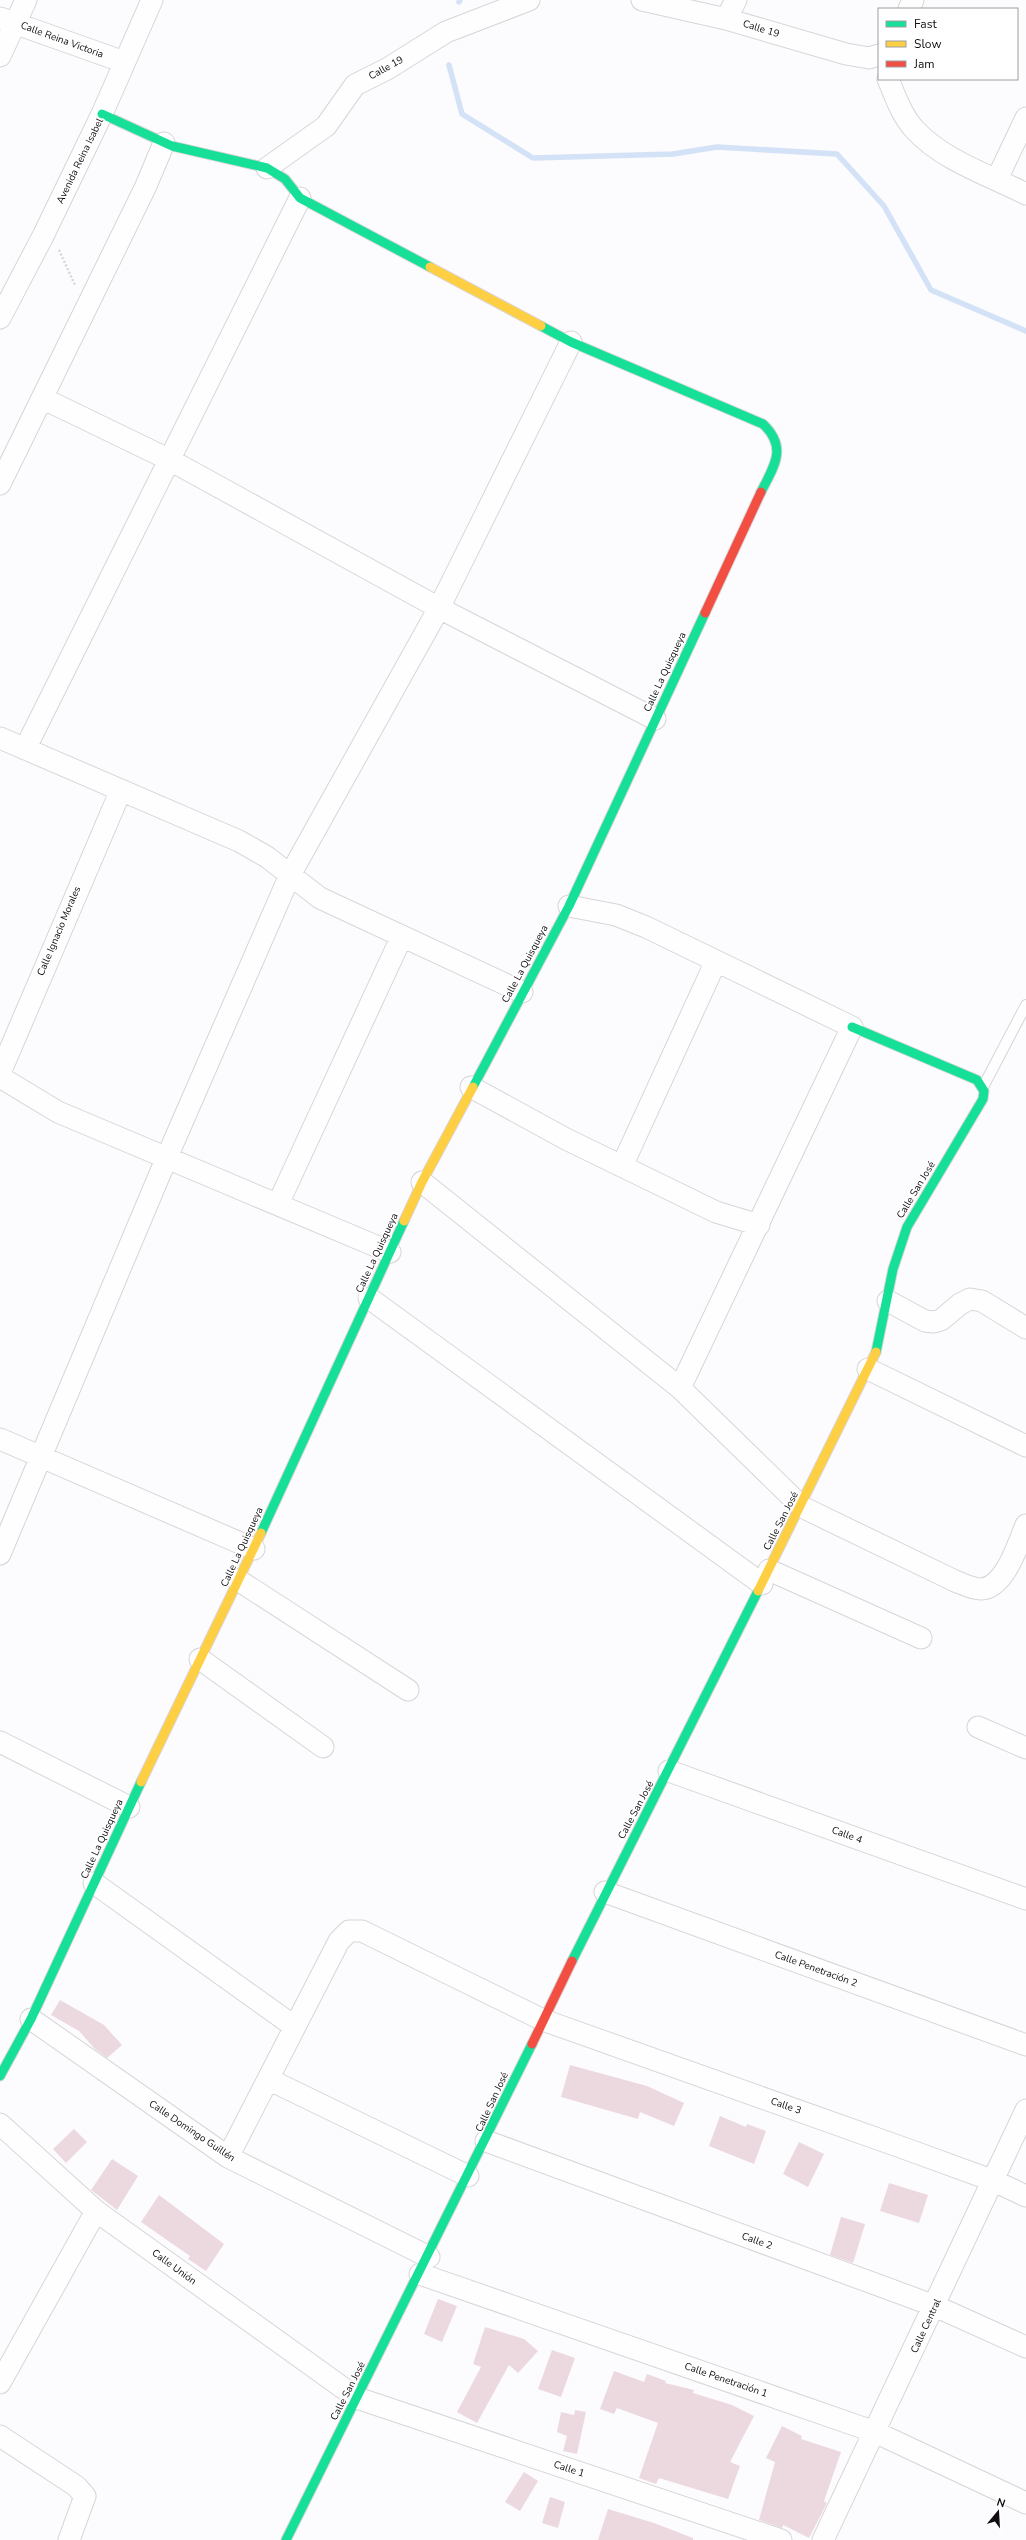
<svg xmlns="http://www.w3.org/2000/svg" width="1026" height="2540" viewBox="0 0 1026 2540" font-family="'Nunito Sans',sans-serif">
<style>
.lines{fill:none;stroke-linecap:round;stroke-linejoin:round}
.stream{stroke:#d3e2f6;stroke-width:5.5}
.building{fill:#ecd9e0}
.lane-casing{stroke:#d8d5d8;stroke-width:12}
.street-casing{stroke:#d8d5d8;stroke-width:23}
.fast-casing{stroke:#d8d5d8;stroke-width:11}
.slow-casing{stroke:#d8d5d8;stroke-width:11}
.jam-casing{stroke:#d8d5d8;stroke-width:11}
.path{stroke:#d7d7d8;stroke-width:2.5;stroke-dasharray:2 2;stroke-linecap:butt}
.lane{stroke:#fffeff;stroke-width:10}
.street{stroke:#fffeff;stroke-width:21}
.fast{stroke:#16e098;stroke-width:9}
.slow{stroke:#ffcf43;stroke-width:9}
.jam{stroke:#f24e42;stroke-width:9}
.labels{text-anchor:middle;dominant-baseline:central;stroke-width:3.5;stroke-linejoin:round;paint-order:stroke}
.street-label{font-size:10px;fill:#110d12;stroke:#fff}
</style>
<rect width="100%" height="100%" fill="#fcfbfd"/>
<g class="lines">
<path class="stream" d="M 459,2 L 460,0
M 449,65 L 462,114 L 533,158 L 673,154 L 717,147 L 837,154 L 884,206 L 931,290 L 1026,331"/>
</g>
<path class="building" d="M 60,2000 L 104,2025 L 122,2045 L 107,2058 L 95,2049 L 79,2031 L 51,2015 Z
M 570,2065 L 647,2086 L 684,2103 L 674,2126 L 640,2112 L 638,2119 L 561,2097 Z
M 720,2116 L 746,2127 L 747,2124 L 766,2131 L 754,2164 L 709,2146 Z
M 74,2129 L 87,2142 L 66,2163 L 53,2149 Z
M 799,2142 L 824,2154 L 808,2187 L 783,2174 Z
M 112,2159 L 138,2176 L 117,2210 L 91,2190 Z
M 889,2183 L 928,2195 L 919,2223 L 880,2211 Z
M 159,2195 L 224,2244 L 206,2271 L 188,2259 L 190,2256 L 141,2222 Z
M 841,2217 L 865,2224 L 853,2263 L 830,2255 Z
M 438,2299 L 457,2306 L 442,2342 L 424,2334 Z
M 485,2327 L 524,2339 L 538,2351 L 518,2373 L 509,2365 L 477,2423 L 457,2412 L 481,2367 L 473,2364 Z
M 552,2350 L 575,2358 L 561,2397 L 538,2389 Z
M 614,2371 L 644,2382 L 647,2374 L 666,2381 L 665,2383 L 694,2390 L 693,2393 L 732,2405 L 754,2416 L 730,2462 L 740,2466 L 728,2499 L 659,2478 L 656,2484 L 639,2478 L 658,2423 L 617,2408 L 614,2414 L 600,2409 Z
M 575,2410 L 586,2412 L 577,2454 L 563,2451 L 567,2436 L 557,2432 L 561,2412 L 574,2415 Z
M 782,2426 L 802,2436 L 801,2439 L 841,2452 L 824,2501 L 827,2503 L 809,2538 L 783,2525 L 782,2528 L 759,2520 L 775,2462 L 766,2458 Z
M 524,2472 L 538,2481 L 520,2511 L 505,2502 Z
M 550,2497 L 565,2502 L 558,2528 L 542,2523 Z
M 608,2509 L 654,2523 L 693,2538 L 693,2540 L 598,2540 Z"/>
<g class="lines">
<defs>
<path id="lane" d="M 983,1087 L 1026,1005"/>
<path id="street" d="M 642,0 L 726,19 L 846,54 L 869,58 L 879,55
M 909,9 L 913,0
M 0,18 L 124,62
M 726,19 L 736,0
M 0,56 L 26,0
M 888,79 C 895,96 902,116 915,130 C 944,161 989,175 1026,194
M 267,168 L 326,126 L 355,85 L 387,69 L 446,32 L 529,0
M 997,179 L 1026,118
M 0,318 L 43,236 L 102,114 L 152,0
M 42,398 L 170,460 L 439,608 L 655,719
M 0,484 L 145,188 L 164,143
M 0,738 L 239,841 L 267,857 L 320,898 L 522,992
M 25,749 L 300,198
M 569,906 L 616,915 L 646,927 L 852,1027 L 680,1388
M 0,1073 L 121,790
M 0,1077 L 58,1112 L 390,1252
M 471,1087 L 566,1139 L 716,1212 L 759,1225
M 622,1166 L 716,961
M 422,1182 L 680,1388 L 802,1507 L 955,1581 C 963,1584 972,1589 981,1589 C 1005,1588 1018,1544 1026,1525
M 278,1204 L 402,936
M 369,1298 L 762,1584
M 888,1301 L 925,1321 L 934,1322 L 941,1320 L 960,1304 L 970,1299 L 982,1301 L 1026,1328
M 868,1369 L 1026,1446
M 0,1439 L 254,1549
M 0,1554 L 167,1157 L 290,875 L 439,608 L 571,342
M 769,1570 L 921,1638
M 238,1580 L 408,1690
M 200,1659 L 323,1747
M 978,1727 L 1026,1748
M 0,1742 L 129,1807
M 669,1771 L 1026,1899
M 94,1883 L 295,2027
M 605,1892 L 1026,2045
M 31,2019 L 228,2157 L 429,2257
M 268,2079 L 468,2176
M 0,2124 L 96,2211 L 357,2398 L 781,2540
M 486,2141 L 935,2306 L 1026,2347
M 228,2157 L 339,1941 L 349,1931 L 362,1931 L 543,2020 L 909,2150 L 994,2181 L 1026,2196
M 420,2274 L 875,2432 L 1026,2503
M 0,2383 L 96,2211
M 0,2436 L 76,2486 L 85,2496 L 69,2540
M 823,2540 L 1026,2110"/>
<path id="fast" d="M 102,114 L 172,146 L 267,168 L 285,179 L 300,198 L 430,267
M 541,326 L 571,342 L 763,424 C 788,448 774,466 761,492
M 852,1027 L 977,1080 L 984,1091 L 983,1099 L 907,1227 L 893,1269 L 876,1352
M 473,1087 L 569,906 L 705,613
M 261,1533 L 404,1221
M 572,1961 L 758,1591
M 0,2076 L 31,2019 L 141,1782
M 286,2540 L 532,2044"/>
<path id="slow" d="M 430,267 L 541,326
M 404,1221 L 422,1182 L 473,1087
M 758,1591 L 876,1352
M 141,1782 L 261,1533"/>
<path id="jam" d="M 705,613 L 761,492
M 532,2044 L 572,1961"/>
</defs>
<use href="#lane" class="lane-casing"/>
<use href="#street" class="street-casing"/>
<use href="#fast" class="fast-casing"/>
<use href="#slow" class="slow-casing"/>
<use href="#jam" class="jam-casing"/>
<path class="path" d="M 59,250 L 75,285"/>
<use href="#lane" class="lane"/>
<use href="#street" class="street"/>
<use href="#fast" class="fast"/>
<use href="#slow" class="slow"/>
<use href="#jam" class="jam"/>
</g>
<g class="labels">
<g class="street-label">
<text transform="translate(761 29) rotate(17)">Calle 19</text>
<text transform="translate(62 40) rotate(20)">Calle Reina Victoria</text>
<text transform="translate(386 68) rotate(-29)">Calle 19</text>
<text transform="translate(80 161) rotate(-64)">Avenida Reina Isabel</text>
<text transform="translate(665 672) rotate(-65)">Calle La Quisqueya</text>
<text transform="translate(59 931) rotate(-67)">Calle Ignacio Morales</text>
<text transform="translate(525 964) rotate(-62)">Calle La Quisqueya</text>
<text transform="translate(916 1190) rotate(-59)">Calle San José</text>
<text transform="translate(377 1253) rotate(-65)">Calle La Quisqueya</text>
<text transform="translate(781 1521) rotate(-63)">Calle San José</text>
<text transform="translate(242 1547) rotate(-65)">Calle La Quisqueya</text>
<text transform="translate(636 1810) rotate(-62)">Calle San José</text>
<text transform="translate(847 1835) rotate(20)">Calle 4</text>
<text transform="translate(102 1839) rotate(-65)">Calle La Quisqueya</text>
<text transform="translate(816 1969) rotate(20)">Calle Penetración 2</text>
<text transform="translate(492 2102) rotate(-65)">Calle San José</text>
<text transform="translate(786 2106) rotate(19)">Calle 3</text>
<text transform="translate(192 2131) rotate(34)">Calle Domingo Guillén</text>
<text transform="translate(757 2241) rotate(20)">Calle 2</text>
<text transform="translate(174 2267) rotate(36)">Calle Unión</text>
<text transform="translate(926 2326) rotate(-65)">Calle Central</text>
<text transform="translate(726 2380) rotate(19)">Calle Penetración 1</text>
<text transform="translate(348 2391) rotate(-63)">Calle San José</text>
<text transform="translate(569 2469) rotate(18)">Calle 1</text>
</g>
</g>
<rect x="878" y="8" width="140" height="72" fill="#ffffff" stroke="#a09ea0"/>
<rect x="886" y="21" width="20" height="6" fill="#16e098" stroke="#a09ea0"/>
<text x="914" y="28" font-size="12" fill="#110d12">Fast</text>
<rect x="886" y="41" width="20" height="6" fill="#ffcf43" stroke="#a09ea0"/>
<text x="914" y="48" font-size="12" fill="#110d12">Slow</text>
<rect x="886" y="61" width="20" height="6" fill="#f24e42" stroke="#a09ea0"/>
<text x="914" y="68" font-size="12" fill="#110d12">Jam</text>
<g transform="translate(998 2512) rotate(18)" stroke="#ffffff" stroke-width="3" paint-order="stroke">
<path d="M0-3L7 15L0 10L-7 15Z" fill="#110d12"/>
<text y="-6" font-size="11" font-weight="bold" text-anchor="middle" fill="#110d12">N</text>
</g>
</svg>
